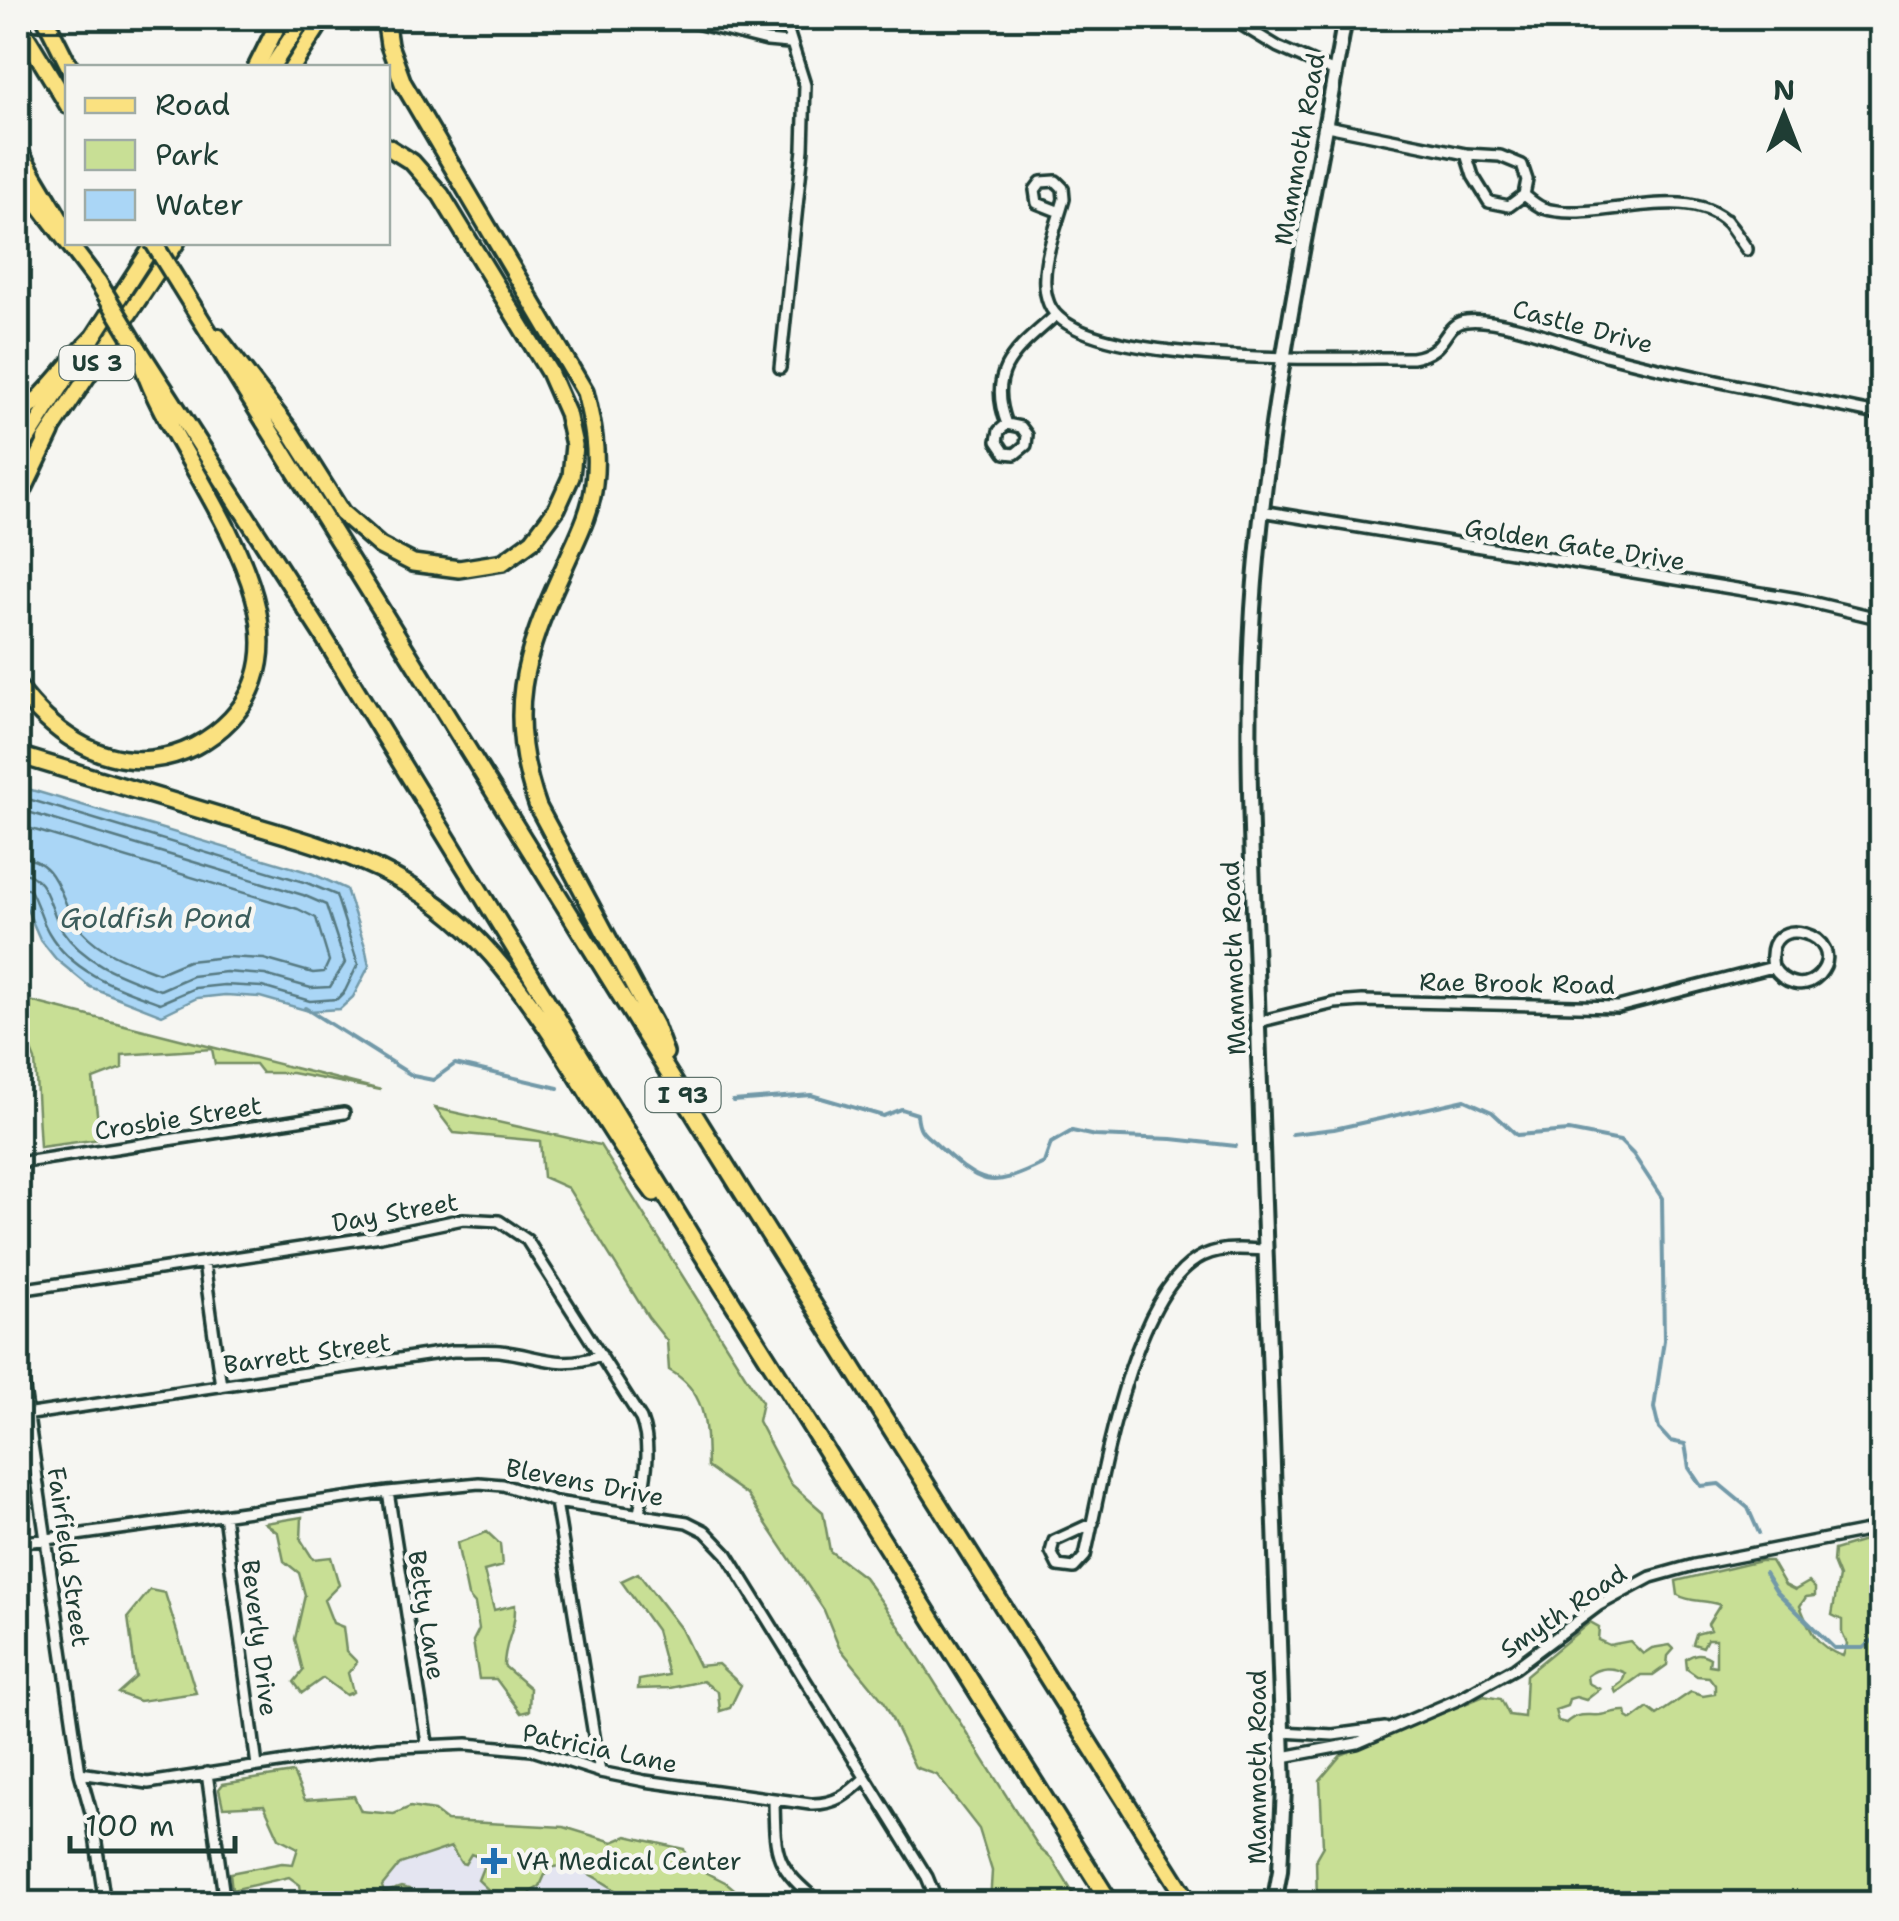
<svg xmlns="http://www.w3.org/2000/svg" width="1899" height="1921" viewBox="0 0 1899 1921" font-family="'Shantell Sans',sans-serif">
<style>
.built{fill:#e4e5f1}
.green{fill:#c8df95;stroke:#748e64;stroke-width:2.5}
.water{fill:#aad6f6;stroke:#7299a8;stroke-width:2.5}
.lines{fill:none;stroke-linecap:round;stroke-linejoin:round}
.shore{stroke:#577a82;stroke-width:2.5}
.stream{stroke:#7299a8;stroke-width:4}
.minor-casing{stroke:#1f3d34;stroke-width:16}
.secondary-casing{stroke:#1f3d34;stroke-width:20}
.primary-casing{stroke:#1f3d34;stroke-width:21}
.motorway-casing{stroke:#1f3d34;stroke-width:22}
.minor{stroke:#f6f6f2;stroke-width:9}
.secondary{stroke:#f6f6f2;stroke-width:12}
.primary{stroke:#fae180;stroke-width:14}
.motorway{stroke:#fae180;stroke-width:15}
.motorway-bridge-casing{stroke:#1f3d34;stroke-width:22;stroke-linecap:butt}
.motorway-bridge{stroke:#fae180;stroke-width:15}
.poi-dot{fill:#1f6fb2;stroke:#f6f6f2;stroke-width:4}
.labels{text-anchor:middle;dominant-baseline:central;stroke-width:9;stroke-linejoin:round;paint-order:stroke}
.shield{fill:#f6f6f2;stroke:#60746d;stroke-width:2.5}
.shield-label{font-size:22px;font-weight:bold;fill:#1f3d34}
.street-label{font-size:25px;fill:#1f3d34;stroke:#f6f6f2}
.poi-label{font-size:25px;fill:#1f3d34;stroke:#f6f6f2;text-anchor:start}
.water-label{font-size:28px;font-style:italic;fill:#3b5c5b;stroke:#f6f6f2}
</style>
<rect width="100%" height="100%" fill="#f6f6f2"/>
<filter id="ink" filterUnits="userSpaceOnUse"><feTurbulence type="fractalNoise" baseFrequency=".01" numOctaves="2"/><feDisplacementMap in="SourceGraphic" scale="20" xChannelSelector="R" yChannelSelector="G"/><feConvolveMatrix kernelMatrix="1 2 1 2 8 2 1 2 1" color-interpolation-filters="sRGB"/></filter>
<g filter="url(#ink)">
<path class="built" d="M 342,1810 L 748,1903 L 347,1903 Z"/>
<path class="green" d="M 18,998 L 381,1090 L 292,1073 L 262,1073 L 255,1064 L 215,1064 L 212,1049 L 122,1055 L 122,1068 L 93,1079 L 100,1139 L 40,1147 L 35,1060 L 18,1019 Z
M 435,1108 L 600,1145 L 762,1402 L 758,1421 L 791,1484 L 823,1512 L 830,1551 L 864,1577 L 901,1629 L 1040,1849 L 1053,1860 L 1079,1903 L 990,1903 L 992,1871 L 979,1829 L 937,1775 L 915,1767 L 884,1702 L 839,1647 L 824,1610 L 747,1495 L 707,1467 C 706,1427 708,1392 669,1370 L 667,1341 L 648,1317 L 568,1188 L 543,1177 L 540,1141 L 454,1133 Z
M 302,1517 L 301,1540 L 313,1559 L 331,1557 L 339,1585 L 324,1600 L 333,1623 L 343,1627 L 346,1651 L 357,1662 L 348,1673 L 353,1692 L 346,1695 L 323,1678 L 302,1693 L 294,1682 L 303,1671 L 295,1639 L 305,1595 L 299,1573 L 284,1561 L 278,1533 L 265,1523 Z
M 487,1532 L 500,1544 L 502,1566 L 484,1571 L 494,1610 L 515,1605 C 516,1632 504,1641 504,1666 L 530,1688 L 529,1711 L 521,1713 L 496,1679 L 479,1679 L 473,1641 L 479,1629 L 475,1604 L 468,1596 L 457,1543 Z
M 1881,1536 L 1881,1903 L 1317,1903 L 1316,1858 L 1323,1846 L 1320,1780 L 1341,1755 L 1484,1696 L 1501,1699 L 1509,1715 L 1524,1717 L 1526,1675 L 1590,1622 L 1599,1627 L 1598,1640 L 1609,1645 L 1630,1641 L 1643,1654 L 1652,1648 L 1670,1645 L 1674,1649 L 1668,1656 L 1667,1665 L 1653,1675 L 1641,1675 L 1616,1693 L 1614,1688 L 1622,1682 L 1625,1673 C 1612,1666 1598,1667 1587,1676 L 1588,1683 L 1600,1689 L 1586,1700 L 1576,1697 L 1569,1699 L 1567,1706 L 1555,1710 L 1558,1721 L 1566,1723 C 1577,1712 1586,1716 1600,1715 C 1610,1714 1615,1710 1626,1711 L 1627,1717 L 1632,1720 L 1648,1708 L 1657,1715 L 1691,1692 L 1703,1696 L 1715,1694 L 1715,1685 L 1709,1677 L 1697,1676 L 1687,1669 L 1686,1659 C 1695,1653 1700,1652 1710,1658 L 1709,1665 L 1716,1666 L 1716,1639 L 1707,1639 L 1703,1647 L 1693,1644 L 1696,1634 L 1711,1630 L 1708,1624 L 1720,1605 C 1706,1599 1690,1603 1678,1595 L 1676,1581 L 1760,1561 L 1771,1561 L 1785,1585 L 1795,1590 L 1809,1582 L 1815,1588 L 1815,1596 L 1806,1597 L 1800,1606 C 1810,1631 1817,1648 1843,1656 L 1847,1644 L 1842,1633 L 1842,1620 L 1832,1615 L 1839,1577 L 1833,1562 L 1834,1550 Z
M 638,1573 L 681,1629 L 699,1666 L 718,1664 L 741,1685 L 730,1708 L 720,1711 L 718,1692 L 703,1681 L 670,1688 L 638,1689 L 639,1680 L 668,1675 L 656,1630 L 621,1581 Z
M 150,1590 L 165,1593 L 196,1693 L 139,1701 L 118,1693 L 136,1677 L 128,1617 Z
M 293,1773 L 305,1800 L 354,1796 L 361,1811 L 394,1814 L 410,1807 L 434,1811 L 447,1821 L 564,1827 L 613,1842 L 627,1836 L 684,1849 L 688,1863 L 727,1883 L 751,1903 L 630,1903 C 611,1884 595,1878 572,1864 L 548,1868 L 540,1886 L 531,1892 L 530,1902 L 514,1899 L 500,1901 L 478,1880 L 486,1860 L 471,1854 L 465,1864 L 461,1863 L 451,1847 L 400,1864 L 382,1886 L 384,1893 L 401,1887 L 409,1889 L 410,1898 L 416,1903 L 303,1903 L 300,1885 L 289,1877 L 232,1890 L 230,1873 L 282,1863 L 293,1864 L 298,1848 L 279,1838 L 264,1805 L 223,1807 L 219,1789 L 223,1784 Z"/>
<path class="water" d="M 18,786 L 311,873 L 346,889 L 365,946 L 369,966 L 353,997 L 340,1009 L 309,1011 L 260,997 L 225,995 L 197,998 L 162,1015 L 90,987 L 56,959 L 40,939 L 18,889 Z"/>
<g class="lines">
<path class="shore" d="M 18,796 L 307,883 L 336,895 L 358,964 L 345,991 L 337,999 L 310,1001 L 262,987 L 224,985 L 195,988 L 160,1003 C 119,988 73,974 49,933 C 41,920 38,904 30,890 L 18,885
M 18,809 L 303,895 L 326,905 L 345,963 L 330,987 L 311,988 L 265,975 L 226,972 L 192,976 L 160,990 C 123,976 85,964 62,930 C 48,908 49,874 18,872
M 18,825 L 298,909 L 316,918 L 329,961 L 324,972 L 313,973 L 264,959 L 226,957 L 188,961 L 159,973 C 130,962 103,954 82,931 C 58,905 63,859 18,857"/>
<path class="stream" d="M 305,1008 L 413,1076 L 433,1080 L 455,1064 L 558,1088
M 733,1101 L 811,1095 L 883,1116 L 901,1109 L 917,1114 C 919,1133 924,1133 937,1145 C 981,1184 988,1191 1044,1163 L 1051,1143 L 1072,1131 L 1095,1136 L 1172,1139 L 1236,1146
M 1292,1134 L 1334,1129 L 1465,1100 L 1492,1112 L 1517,1135 L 1569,1131 L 1620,1141 L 1633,1154 L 1662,1198 L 1664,1340 L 1654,1408 L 1659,1429 L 1670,1441 L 1685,1444 L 1689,1468 L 1701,1486 L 1719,1484 L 1748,1508 L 1759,1533
M 1765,1573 L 1777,1592 L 1834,1648 L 1863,1648 L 1882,1633"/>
<defs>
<path id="minor" d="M 1230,18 L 1278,47 L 1335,72
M 692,22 L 767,41 L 789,43
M 1327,126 L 1466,154
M 1466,154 L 1500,156 L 1522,165 L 1527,180 L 1524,195 L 1509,206 L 1489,202 L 1473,176 Z
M 1524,195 C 1529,199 1537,206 1543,208 C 1594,225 1686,180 1728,223 C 1735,231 1741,241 1747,249 L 1747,250 L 1726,220
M 1060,212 L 1037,203 L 1035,190 L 1041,182 L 1056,181 L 1063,188 L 1064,199 C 1056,229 1036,273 1049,304 C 1075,369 1348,357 1412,358 C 1450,352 1441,324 1466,321 C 1501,316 1576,347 1613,357 C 1701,380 1792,396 1882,415
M 780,368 L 803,149 L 805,85 L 784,18
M 1007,424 L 1021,427 L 1027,435 L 1026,445 L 1015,454 L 1005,453 L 997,441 L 999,431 L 1007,424 C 986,369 1017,350 1055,316
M 1261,511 L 1798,599 L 1882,619
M 1258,1022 L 1335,1003 L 1362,1001 L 1618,1007 L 1773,967 C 1761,906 1853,936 1819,975 C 1804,991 1783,983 1773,967
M 18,1163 L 344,1113
M 204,1263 L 221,1386
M 18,1290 L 381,1236 L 463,1219 L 499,1221 L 527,1240 L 641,1419 C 653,1450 644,1482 639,1514
M 18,1348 L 80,1773 L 92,1816 L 105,1904
M 18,1416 L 453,1351 C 469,1351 485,1350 500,1351 C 541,1356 559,1370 601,1355
M 388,1492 L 427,1743
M 556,1502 L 600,1772
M 224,1515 L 257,1766
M 1093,1523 L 1054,1541 L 1051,1552 L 1058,1566 L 1074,1568 L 1085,1556 C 1102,1482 1130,1300 1197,1259 C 1218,1246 1242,1249 1265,1250
M 18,1543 L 388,1492 L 479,1483 L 503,1485 L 556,1502 L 687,1522 L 705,1531 L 727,1554 L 927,1877 L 938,1904
M 1282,1732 L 1333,1735 L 1385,1728
M 1283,1757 L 1357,1743 L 1459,1699 L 1515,1668 L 1599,1605 L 1651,1577 L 1694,1565 L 1882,1528
M 80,1773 L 148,1783 L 378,1748 L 467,1744 L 532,1750 L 600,1772 L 645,1781 L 810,1804 C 835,1805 848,1794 865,1778
M 207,1773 L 225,1904
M 774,1800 C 775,1858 775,1866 821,1904"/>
<path id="secondary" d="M 1274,1904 L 1280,1871 L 1284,1788 C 1276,1534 1266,1282 1258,1028 C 1254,889 1244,748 1253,609 C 1266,410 1311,213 1345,18"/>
<path id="primary" d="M 271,68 L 304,18
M 292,68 L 324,18
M 87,347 L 155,242
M 45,440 L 177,242
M 18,454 L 75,365"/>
<path id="motorway" d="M 45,18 L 70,68
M 385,18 L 389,45 L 403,83 L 585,392 C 593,424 598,451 594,484 C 591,514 575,542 563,570 C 523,656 505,714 538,807 L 655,1026 L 665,1053
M 18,23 L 68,105
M 256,68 L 281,18
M 18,149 L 67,231
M 18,177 L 98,282
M 179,284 L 738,1185 L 1190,1904
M 218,337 L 291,432 L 342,513 L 380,546 L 413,563 L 459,569 L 503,562 L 533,540 L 557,508 L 571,477 L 574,445 L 567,413 L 549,372 L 441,195 L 412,162 L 388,147
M 138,348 L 322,634 L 694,1241 L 1111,1904
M 18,416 C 47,396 67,364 92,339
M 18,501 L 51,432
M 18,687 C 50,730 96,765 152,759 C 182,756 210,741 231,719 C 324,620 174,464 143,366
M 18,755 C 86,775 153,796 221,816 C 329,848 414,866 492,955 C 555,1027 597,1117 654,1193"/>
</defs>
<use href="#minor" class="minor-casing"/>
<use href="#secondary" class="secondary-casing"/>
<use href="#primary" class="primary-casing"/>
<use href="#motorway" class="motorway-casing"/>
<use href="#minor" class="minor"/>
<use href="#secondary" class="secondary"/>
<use href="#primary" class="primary"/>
<use href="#motorway" class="motorway"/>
<defs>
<path id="motorway-bridge" d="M 153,242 L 179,284
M 98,282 L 138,348"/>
</defs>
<use href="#motorway-bridge" class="motorway-bridge-casing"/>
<use href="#motorway-bridge" class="motorway-bridge"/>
</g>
</g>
<path class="poi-dot" d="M489 1846h10v10h10v10h-10v10h-10v-10h-10v-10h10z"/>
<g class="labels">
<g class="shield">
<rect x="59.5" y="346" width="75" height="34" rx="8"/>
<rect x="645.5" y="1078" width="75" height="34" rx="8"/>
</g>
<g class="shield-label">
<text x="97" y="363">US 3</text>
<text x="683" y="1095">I 93</text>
</g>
<g class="street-label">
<text transform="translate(1299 149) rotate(-80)">Mammoth Road</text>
<text transform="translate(1583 326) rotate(15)">Castle Drive</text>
<text transform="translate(1575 544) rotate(9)">Golden Gate Drive</text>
<text transform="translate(1233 958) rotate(-92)">Mammoth Road</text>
<text transform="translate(1517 983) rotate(1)">Rae Brook Road</text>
<text transform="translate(178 1118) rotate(-9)">Crosbie Street</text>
<text transform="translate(395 1212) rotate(-10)">Day Street</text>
<text transform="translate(307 1353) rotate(-8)">Barrett Street</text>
<text transform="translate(585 1482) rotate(11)">Blevens Drive</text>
<text transform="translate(69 1557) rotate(82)">Fairfield Street</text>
<text transform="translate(1563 1611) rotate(-34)">Smyth Road</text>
<text transform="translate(427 1615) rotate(81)">Betty Lane</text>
<text transform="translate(260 1638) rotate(83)">Beverly Drive</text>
<text transform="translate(600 1748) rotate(12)">Patricia Lane</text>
<text transform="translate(1257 1767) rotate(-90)">Mammoth Road</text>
</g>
<g class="poi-label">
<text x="516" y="1861">VA Medical Center</text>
</g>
<g class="water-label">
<text x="156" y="918">Goldfish Pond</text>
</g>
</g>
<rect width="1899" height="1921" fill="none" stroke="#f6f6f2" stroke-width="60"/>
<rect x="30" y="30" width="1839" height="1861" fill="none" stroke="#1f3d34" stroke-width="4" filter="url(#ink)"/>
<rect x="65" y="65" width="325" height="180" fill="#f6f6f2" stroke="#a0aca6" stroke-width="2.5"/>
<rect x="85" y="98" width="50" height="15" fill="#fae180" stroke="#a0aca6" stroke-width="2.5"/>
<text x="155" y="115" font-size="30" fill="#1f3d34">Road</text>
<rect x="85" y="140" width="50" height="30" fill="#c8df95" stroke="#a0aca6" stroke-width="2.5"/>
<text x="155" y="165" font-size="30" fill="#1f3d34">Park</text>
<rect x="85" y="190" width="50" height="30" fill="#aad6f6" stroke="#a0aca6" stroke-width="2.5"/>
<text x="155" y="215" font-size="30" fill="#1f3d34">Water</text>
<g transform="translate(1784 115)" stroke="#f6f6f2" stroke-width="8" paint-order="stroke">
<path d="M0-8L18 38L0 25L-18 38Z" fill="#1f3d34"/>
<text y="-15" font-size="28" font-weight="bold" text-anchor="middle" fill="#1f3d34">N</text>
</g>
<path d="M70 1836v15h165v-15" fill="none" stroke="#1f3d34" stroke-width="5"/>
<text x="85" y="1836" font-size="30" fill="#1f3d34" stroke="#f6f6f2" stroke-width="8" paint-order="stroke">100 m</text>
</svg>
